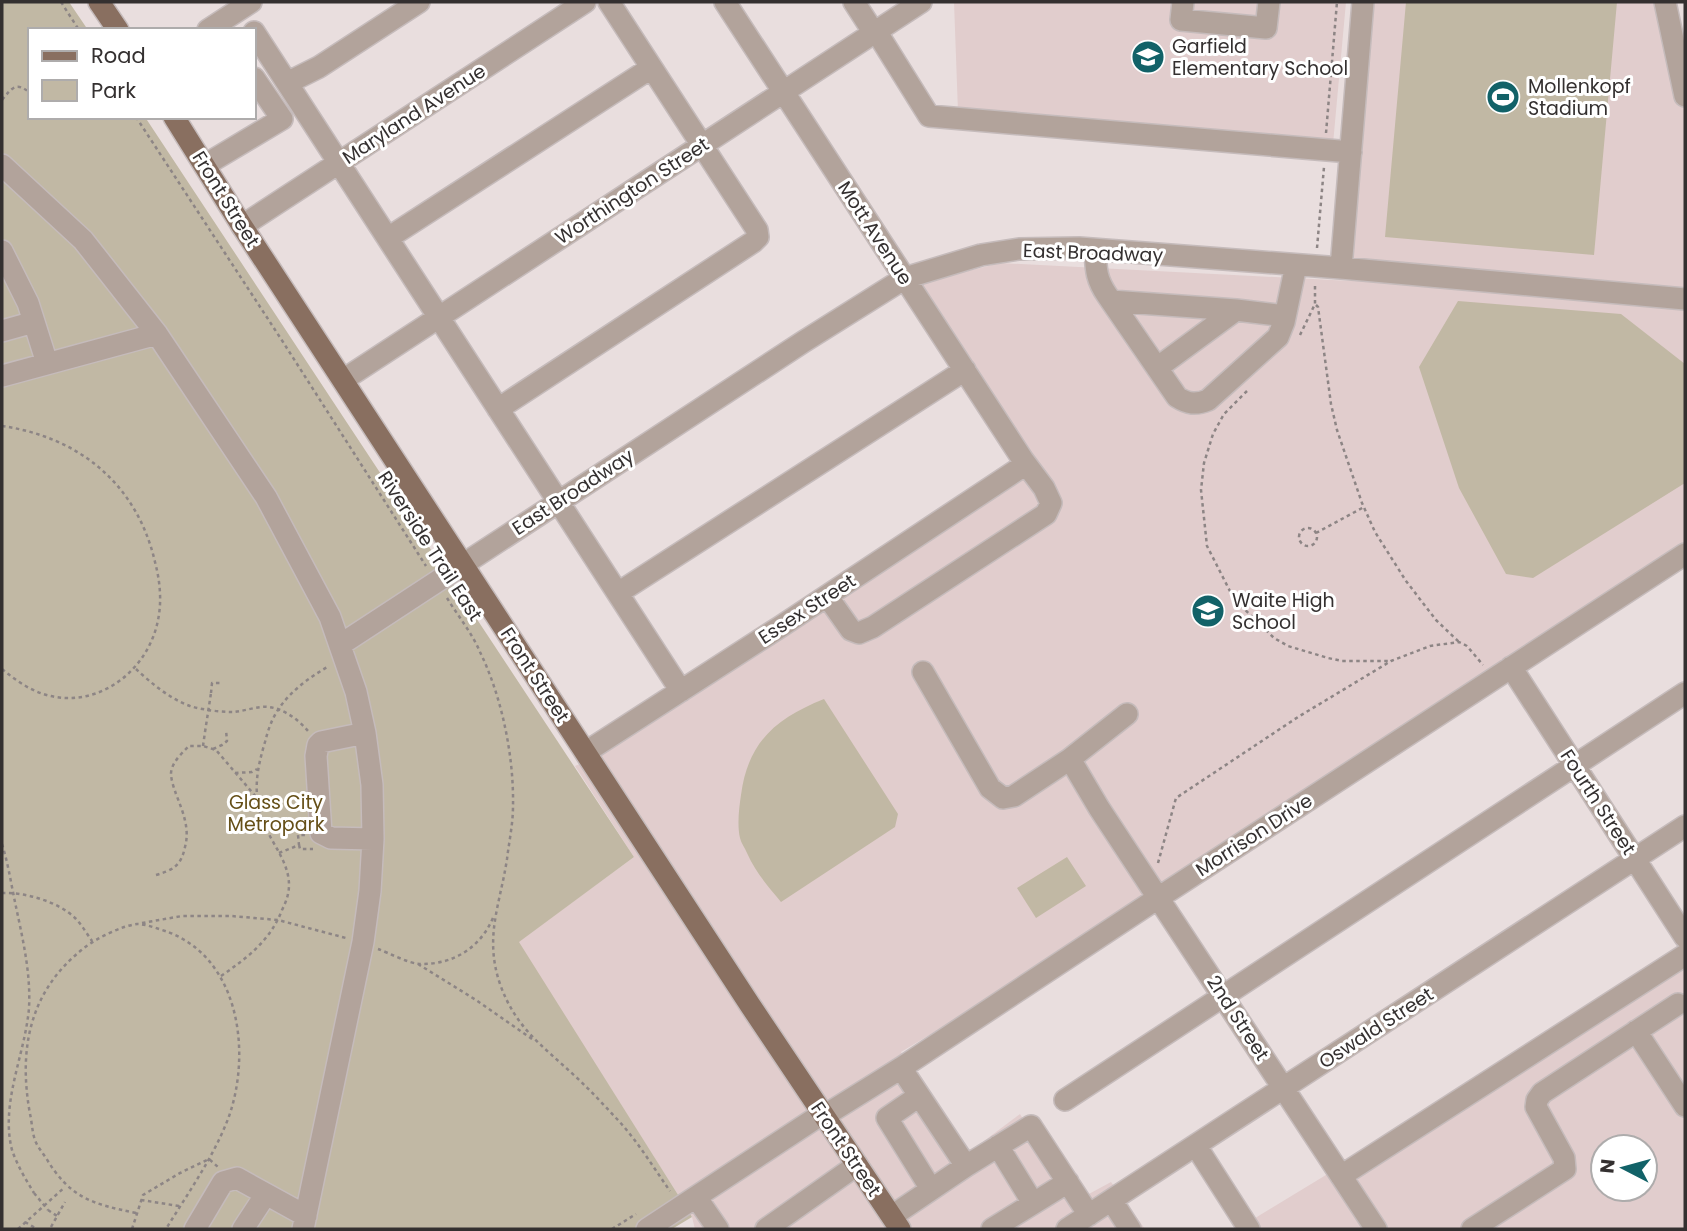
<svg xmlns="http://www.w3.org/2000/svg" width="1687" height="1231" viewBox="0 0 1687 1231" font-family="Poppins,sans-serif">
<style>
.built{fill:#e1cdcd;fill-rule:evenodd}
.green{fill:#c1b8a4}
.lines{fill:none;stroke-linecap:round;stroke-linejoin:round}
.minor-casing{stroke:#c5bbbb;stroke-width:24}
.major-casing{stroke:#c5bbbb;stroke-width:24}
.path{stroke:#8d8585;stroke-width:2.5;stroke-dasharray:3.5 3.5;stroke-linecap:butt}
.minor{stroke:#b2a39b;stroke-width:21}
.major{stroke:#896f60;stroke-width:21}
.path-bridge{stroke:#8d8585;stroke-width:2.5;stroke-dasharray:3.5 3.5;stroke-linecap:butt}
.labels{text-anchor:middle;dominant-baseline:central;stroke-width:6;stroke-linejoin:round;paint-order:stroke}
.poi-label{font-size:19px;fill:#343030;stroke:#fff;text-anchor:start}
.street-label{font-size:19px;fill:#343030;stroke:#fff}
.park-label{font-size:19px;fill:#654f17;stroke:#fff}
</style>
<rect width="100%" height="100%" fill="#e9dede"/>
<path class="built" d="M 954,2 L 1346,2 L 1333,144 L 958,112 Z
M 1371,2 L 1665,2 L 1685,97 L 1685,554 L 1158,898 L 901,1052 L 964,1156 L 1020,1114 L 1074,1202 L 1111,1182 L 1145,1229 L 695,1229 L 692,1217 L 518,942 L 634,857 L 575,766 L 602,754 L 1036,467 L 920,283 L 1000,263 L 1351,281 Z
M 1685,956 L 1685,1229 L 1237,1229 L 1372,1147 ZM 1603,1147 L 1645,1147 L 1645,1189 L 1603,1189 Z"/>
<path class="green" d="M 2,2 L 69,2 L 88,30 L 30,30 L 30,117 L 145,117 L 634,857 L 519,942 L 692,1217 L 672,1229 L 2,1229 Z
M 1406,2 L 1617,2 L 1594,255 L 1385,237 Z
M 1458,301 L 1621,314 L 1685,364 L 1685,483 L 1533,578 L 1506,574 L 1459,488 L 1419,367 Z
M 824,699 L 898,814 L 895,827 L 781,902 C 767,885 756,873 747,853 C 745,848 741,843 740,838 C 737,825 739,808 741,795 C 748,741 777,718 824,699 Z
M 1067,857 L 1086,886 L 1036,918 L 1017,888 Z"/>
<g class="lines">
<defs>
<path id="minor" d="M 725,2 L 1023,460 L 1044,488 L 1051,503 L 1046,514 L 873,627 L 859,633 L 851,630 L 827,596
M 854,2 L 874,33
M 1183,2 L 1181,20 L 1266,28 L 1269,2
M 1665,2 L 1685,96
M 208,30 L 251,2
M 876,31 L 929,116 L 1351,152
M 254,32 L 681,691
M 287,83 L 319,67 L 419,2
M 2,165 L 83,240 L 157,334 L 266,497 L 330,617 L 356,692 L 365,733 L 372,785 L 373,839 L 370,891 L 363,942 L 303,1229
M 205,165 L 282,119 L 254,78
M 242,226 L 585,2
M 388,238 L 651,68
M 1095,250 C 1096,269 1096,279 1107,295 L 1177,397 C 1188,404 1196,405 1208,400 L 1278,337 L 1284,322 L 1296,265
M 2,251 L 28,303 L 47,363
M 1341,268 L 1363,2
M 1111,301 L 1236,310
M 2,331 L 34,322
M 1157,368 L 1236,310 L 1285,316
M 2,376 L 157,334
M 343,380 L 921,2
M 498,409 L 753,242 L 758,237 L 757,230 L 609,2
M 618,593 L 965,370
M 340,645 L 803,342 L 905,278 L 981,255 L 1019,249 L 1079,248 L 1341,268 L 1685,299
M 1511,667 L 1685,937
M 923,672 L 990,788 L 1003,798 L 1014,796 L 1070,759 L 1099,808 L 1376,1229
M 365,733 L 321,742 L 318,745 L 316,756 L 321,833 L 331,838 L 373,839
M 586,752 L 780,627 L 1026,464
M 1070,759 L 1127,714
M 1636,1031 L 1685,1106
M 901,1068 L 966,1166
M 919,1096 L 887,1118 L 931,1189
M 1065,1100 L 1685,693
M 824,1116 L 901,1068 L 1158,898 L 1685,554
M 998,1146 L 1033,1203
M 1196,1146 L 1249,1229
M 1341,1176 L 1685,955
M 696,1197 L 718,1229
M 1112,1201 L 1130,1229
M 892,1216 L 966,1166 L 1031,1126 L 1089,1215
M 195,1229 L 223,1182 L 237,1178 L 306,1216
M 243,1229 L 266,1194
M 647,1229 L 822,1114
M 766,1229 L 857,1165
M 992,1229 L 1068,1182
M 1067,1229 L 1685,826
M 1472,1229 L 1565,1169 L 1564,1158 L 1536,1107 L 1537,1100 L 1542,1093 L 1678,1004"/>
<path id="major" d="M 99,2 L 118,30
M 174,117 L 242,226 L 750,1005 L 900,1229"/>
</defs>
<use href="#minor" class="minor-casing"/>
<use href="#major" class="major-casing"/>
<path class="path" d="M 61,2 L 79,30
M 2,100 C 12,88 16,81 30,93
M 136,117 L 283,342 L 426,566
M 1326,133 L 1337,2
M 1317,248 L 1324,167
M 1316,305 L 1318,307 L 1331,404 L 1337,430 L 1362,503 L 1375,532 L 1406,581 L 1436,620 L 1459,642
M 1300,335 L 1315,304 L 1315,283
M 1247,391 L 1224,414 L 1213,434 L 1204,463 L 1201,490 L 1207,546 L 1234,599 L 1274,638 L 1288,646 L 1328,658 L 1342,661 L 1391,661
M 2,426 C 79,437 137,484 155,562 C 160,581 162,601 158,620 C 148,672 96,711 43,694 C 28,689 14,679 2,669
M1299 537a9 9 0 1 1 18 0a9 9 0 1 1-18 0Z
M 1316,533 L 1364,507
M 447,598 C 458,616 472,633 480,652 C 502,697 514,757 513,806 C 513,824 509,842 507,859 C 500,905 484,937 500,984 C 516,1029 543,1046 576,1077 C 590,1090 603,1104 616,1118 C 637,1140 653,1167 670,1191
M 136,669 C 151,683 170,699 190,706 C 203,710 220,712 234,712 C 243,711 252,708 261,707 C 279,705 297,718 308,731
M 211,693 L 212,683 L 222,683
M 203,746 L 205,732
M 213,749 L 222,745 L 227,741 L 226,730
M 235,773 L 252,772 L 257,769
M 2,844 C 8,863 11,883 15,902 C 22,936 31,972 29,1008 C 25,1055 0,1103 12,1150 C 17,1165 26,1180 34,1193
M 299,845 L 300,849 L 313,849
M 279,853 L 299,845 L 298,835 L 305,835
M 1158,863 L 1176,798 L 1298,717 L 1391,661 L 1430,646 L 1459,642 L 1467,646 L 1483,665
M 156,875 C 173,870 181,866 185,847 C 190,829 183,812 176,794 C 174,788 171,780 171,773 C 172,762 182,753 189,746 L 203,746 L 216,750 L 257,798
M 2,893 C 25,892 59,902 75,918 C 82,925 87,934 92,941
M 142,923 L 182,916 L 231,916 L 278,920 L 346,938
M 378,949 C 389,953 408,963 419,964 C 453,965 480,948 493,918
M 418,964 L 476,1000 L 532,1039
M 221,976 C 247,958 270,941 282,910 C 286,902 289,894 289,885 C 289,863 273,845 265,826 C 252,796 256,772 265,742 C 268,730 272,718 280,707 C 292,690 310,677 329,666
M 141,1200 L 179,1206
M 48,1210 L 57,1216
M 136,1213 C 92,1204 70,1198 46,1158 C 42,1152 37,1146 35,1140 C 32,1132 32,1122 30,1114 C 18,1048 30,990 84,948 C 97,938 121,926 137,924 C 146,924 159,929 168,932 C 240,959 252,1054 228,1119 C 213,1158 188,1193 166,1229
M 25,1222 L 37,1229
M 51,1227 L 65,1202
M 18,1229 L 65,1187
M 132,1229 L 143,1195 L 180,1173 L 209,1159 L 218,1167
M 612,1229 L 636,1214"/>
<use href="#minor" class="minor"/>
<use href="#major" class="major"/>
<path class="path-bridge" d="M 205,732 L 211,693
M 34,1193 L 48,1210"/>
</g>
<defs>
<symbol id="school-disc" viewBox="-11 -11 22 22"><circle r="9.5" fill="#126268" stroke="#fff"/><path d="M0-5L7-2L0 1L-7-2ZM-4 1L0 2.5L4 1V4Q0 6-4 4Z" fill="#fff"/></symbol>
<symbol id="stadium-disc" viewBox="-11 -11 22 22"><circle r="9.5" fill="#126268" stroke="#fff"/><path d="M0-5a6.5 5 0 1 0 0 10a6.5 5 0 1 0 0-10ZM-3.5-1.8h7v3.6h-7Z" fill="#fff"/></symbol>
</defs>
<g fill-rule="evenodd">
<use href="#school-disc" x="1129" y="38" width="38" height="38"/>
<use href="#stadium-disc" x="1484" y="78" width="38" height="38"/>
<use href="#school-disc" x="1189" y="592" width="38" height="38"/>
</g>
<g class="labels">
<g class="poi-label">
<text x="1172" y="46">Garfield<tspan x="1172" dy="22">Elementary School</tspan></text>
<text x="1528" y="86">Mollenkopf<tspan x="1528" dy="22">Stadium</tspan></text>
<text x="1232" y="600">Waite High<tspan x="1232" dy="22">School</tspan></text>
</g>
<g class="street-label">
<text transform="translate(414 114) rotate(-33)">Maryland Avenue</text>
<text transform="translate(632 191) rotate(-33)">Worthington Street</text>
<text transform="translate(226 199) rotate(58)">Front Street</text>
<text transform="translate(875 233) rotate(57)">Mott Avenue</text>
<text transform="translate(1093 253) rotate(2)">East Broadway</text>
<text transform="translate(573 492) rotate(-33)">East Broadway</text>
<text transform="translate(430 546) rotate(57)">Riverside Trail East</text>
<text transform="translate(807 609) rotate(-33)">Essex Street</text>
<text transform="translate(535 675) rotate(57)">Front Street</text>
<text transform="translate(1598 802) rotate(57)">Fourth Street</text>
<text transform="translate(1254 835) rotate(-33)">Morrison Drive</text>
<text transform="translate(1238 1018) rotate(57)">2nd Street</text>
<text transform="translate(1376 1028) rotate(-33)">Oswald Street</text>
<text transform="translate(846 1149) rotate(56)">Front Street</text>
</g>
<g class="park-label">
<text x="276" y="802">Glass City<tspan x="276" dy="22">Metropark</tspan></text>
</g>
</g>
<rect width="1687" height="1231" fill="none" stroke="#343030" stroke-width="7"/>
<rect x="28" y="28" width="228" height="91" fill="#ffffff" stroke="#aeacac" stroke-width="2"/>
<rect x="42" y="51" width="35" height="10" fill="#896f60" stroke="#aeacac" stroke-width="2"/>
<text x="91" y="63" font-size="21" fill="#343030">Road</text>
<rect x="42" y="80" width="35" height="21" fill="#c1b8a4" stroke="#aeacac" stroke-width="2"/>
<text x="91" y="98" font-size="21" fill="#343030">Park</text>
<g transform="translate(1624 1168) rotate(276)"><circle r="33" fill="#ffffff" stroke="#aeacac" stroke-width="2"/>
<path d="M0-5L12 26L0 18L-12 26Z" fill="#126268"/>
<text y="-10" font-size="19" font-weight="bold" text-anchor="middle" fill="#343030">N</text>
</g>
</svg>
